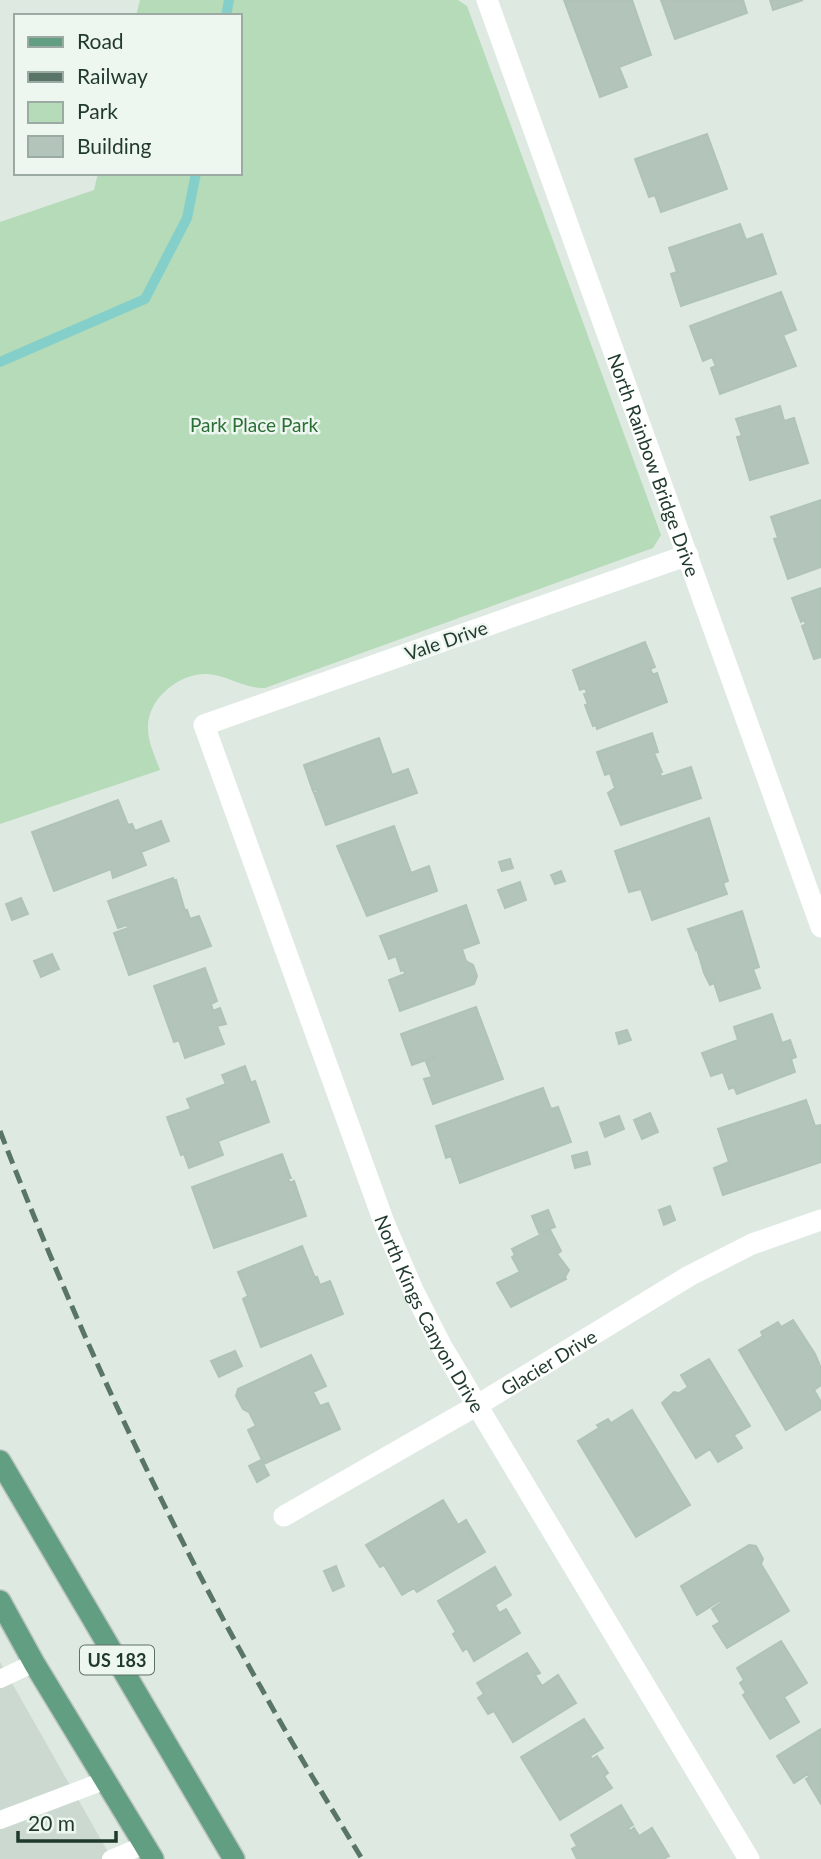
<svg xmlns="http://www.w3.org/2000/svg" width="821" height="1859" viewBox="0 0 821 1859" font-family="Lato,sans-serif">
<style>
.built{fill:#ccd9d0}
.green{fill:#b6dbb8}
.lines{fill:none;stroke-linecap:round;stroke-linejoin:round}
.stream{stroke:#85cfca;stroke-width:10}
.building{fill:#b3c4ba;stroke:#b0c3b7;stroke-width:2}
.primary-casing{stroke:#bcc4c0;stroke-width:24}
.lane{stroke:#fff;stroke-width:18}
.street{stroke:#fff;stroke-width:21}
.primary{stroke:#629f82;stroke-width:21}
.rail{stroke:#597567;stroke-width:5;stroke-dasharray:14 7;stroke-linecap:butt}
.labels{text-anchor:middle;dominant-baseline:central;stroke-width:5;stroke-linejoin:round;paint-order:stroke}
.shield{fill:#eef6f0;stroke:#5d7267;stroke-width:2}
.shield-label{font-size:18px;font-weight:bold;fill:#1f392c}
.park-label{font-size:19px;fill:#2a6f35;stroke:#eef6f0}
.street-label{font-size:19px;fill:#1f392c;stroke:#eef6f0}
</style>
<rect width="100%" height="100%" fill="#dee9e2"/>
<path class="built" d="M 0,1662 L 112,1859 L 0,1859 Z"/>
<path class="green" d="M 140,0 L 458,0 L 467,6 L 661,535 L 653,548 L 265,688 C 244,689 228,675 207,674 C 179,673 147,699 148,728 C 148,743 155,756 160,770 L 0,824 L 0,222 L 94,190 L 98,173 L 240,173 L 240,16 L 136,16 Z"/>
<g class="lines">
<path class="stream" d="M 226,16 L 229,0
M 0,362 L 145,299 L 187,218 L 196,173"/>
</g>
<path class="building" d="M 564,0 L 632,0 L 651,55 L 619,67 L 627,87 L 600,97 Z
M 661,0 L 743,0 L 747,13 L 675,39 Z
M 770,0 L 803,0 L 773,10 Z
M 707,134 L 727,189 L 661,212 L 655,195 L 649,197 L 635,159 Z
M 740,224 L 746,240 L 762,234 L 776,274 L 681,306 L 671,274 L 677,272 L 669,248 Z
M 781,292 L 796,330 L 783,335 L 796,366 L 720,394 L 711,368 L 716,366 L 712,357 L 703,361 L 690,326 Z
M 780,406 L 784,421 L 794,418 L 808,463 L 750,480 L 737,437 L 742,436 L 736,419 Z
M 821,500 L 821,567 L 788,579 L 774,539 L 778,538 L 771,517 Z
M 821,588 L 821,657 L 814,659 L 802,626 L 806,624 L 804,620 L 801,622 L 792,598 Z
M 645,642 L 655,667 L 650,669 L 653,675 L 657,673 L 667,702 L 597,729 L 596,725 L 593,726 L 585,705 L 588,704 L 584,694 L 587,693 L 585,688 L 580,690 L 573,670 Z
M 652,733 L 658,752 L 654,753 L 662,772 L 660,773 L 661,777 L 691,767 L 701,798 L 621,825 L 608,793 L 615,788 L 610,773 L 605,775 L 597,752 Z
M 379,738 L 392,775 L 408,769 L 417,793 L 326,825 L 314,793 L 318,792 L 317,789 L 313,791 L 304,765 Z
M 118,800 L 128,825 L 132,824 L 135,831 L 161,821 L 169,841 L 141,852 L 146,865 L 113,878 L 111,869 L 54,891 L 32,832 Z
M 709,818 L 728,881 L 723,883 L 727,894 L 652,920 L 641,889 L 629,892 L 615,851 Z
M 394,826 L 411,873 L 429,866 L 437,891 L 367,916 L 337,846 Z
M 510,859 L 513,868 L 502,871 L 499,862 Z
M 561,871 L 565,881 L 555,884 L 551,875 Z
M 173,878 L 174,881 L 176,880 L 185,911 L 187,910 L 190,919 L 199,916 L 211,946 L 129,975 L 114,933 L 128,928 L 127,925 L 118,928 L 108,901 Z
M 520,882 L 526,900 L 505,908 L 498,890 Z
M 21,898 L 28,914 L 12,920 L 6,904 Z
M 466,905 L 479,943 L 462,949 L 466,961 L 473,965 L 477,976 L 474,984 L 400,1011 L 389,980 L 405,974 L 404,970 L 401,971 L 396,956 L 389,959 L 380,936 Z
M 742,911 L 759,967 L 753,969 L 760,988 L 720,1001 L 714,983 L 710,985 L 704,973 L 697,949 L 696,950 L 688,929 Z
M 52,954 L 59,969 L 41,977 L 34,961 Z
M 205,968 L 217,1001 L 211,1004 L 213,1011 L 220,1008 L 226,1024 L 217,1026 L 224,1044 L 185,1058 L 179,1040 L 174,1042 L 154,986 Z
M 476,1007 L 503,1079 L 433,1104 L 424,1079 L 432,1077 L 426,1062 L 435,1058 L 434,1057 L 412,1065 L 401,1034 Z
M 772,1014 L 782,1043 L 790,1040 L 796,1057 L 791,1059 L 795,1072 L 737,1094 L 734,1087 L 729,1089 L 723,1072 L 711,1076 L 702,1053 L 738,1040 L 734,1027 Z
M 627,1030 L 631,1040 L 619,1044 L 616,1033 Z
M 245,1066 L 251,1083 L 255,1081 L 269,1122 L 218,1141 L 223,1155 L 189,1168 L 184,1154 L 181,1155 L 167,1117 L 191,1109 L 187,1099 L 226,1084 L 222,1075 Z
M 543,1088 L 551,1109 L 558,1107 L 571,1142 L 460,1183 L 451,1156 L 446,1158 L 436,1126 Z
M 806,1100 L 815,1126 L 821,1125 L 821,1162 L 723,1195 L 714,1168 L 729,1162 L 718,1129 Z
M 650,1113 L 658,1132 L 642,1139 L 634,1120 Z
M 619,1116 L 624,1129 L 605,1137 L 600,1123 Z
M 587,1152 L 590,1164 L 575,1168 L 572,1156 Z
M 282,1154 L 290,1176 L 291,1178 L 288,1179 L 290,1183 L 294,1181 L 306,1216 L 214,1248 L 192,1187 Z
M 670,1206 L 675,1220 L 664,1225 L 659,1210 Z
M 548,1210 L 555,1227 L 539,1233 L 532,1216 Z
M 550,1230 L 561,1251 L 557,1254 L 569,1270 L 565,1277 L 566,1279 L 511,1307 L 497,1283 L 520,1272 L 512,1257 L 515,1255 L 512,1249 Z
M 302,1246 L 315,1278 L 317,1277 L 320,1285 L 330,1281 L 343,1314 L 261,1347 L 243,1299 L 248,1296 L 238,1272 Z
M 793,1320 L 815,1354 L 821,1368 L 821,1385 L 814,1390 L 821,1402 L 821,1409 L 786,1430 L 739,1350 L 763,1336 L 761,1332 L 778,1322 L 781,1327 Z
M 235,1351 L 242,1366 L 219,1377 L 211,1361 Z
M 311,1355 L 326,1386 L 313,1392 L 320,1406 L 328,1403 L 340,1429 L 264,1464 L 248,1430 L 256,1426 L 249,1412 L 243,1409 L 236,1396 L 238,1389 Z
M 709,1359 L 750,1426 L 734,1435 L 742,1448 L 718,1462 L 710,1449 L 696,1458 L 662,1403 L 674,1392 L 679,1393 L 688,1387 L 681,1375 Z
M 632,1410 L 690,1505 L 636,1537 L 578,1441 L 599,1428 L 597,1425 L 608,1419 L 611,1423 Z
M 261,1460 L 269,1475 L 257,1482 L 249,1466 Z
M 443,1500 L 458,1525 L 466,1520 L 485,1552 L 417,1592 L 414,1588 L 402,1595 L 384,1565 L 380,1567 L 366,1545 Z
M 749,1545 L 756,1546 L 763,1559 L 761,1564 L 789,1611 L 727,1648 L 713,1626 L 720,1622 L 712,1609 L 722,1602 L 721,1600 L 697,1615 L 681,1586 Z
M 336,1566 L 344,1586 L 333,1591 L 324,1571 Z
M 495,1567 L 511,1595 L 495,1605 L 499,1613 L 506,1609 L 520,1633 L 474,1661 L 467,1648 L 463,1651 L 453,1634 L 456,1632 L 438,1601 Z
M 781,1641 L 807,1683 L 784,1697 L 799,1722 L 770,1739 L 743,1695 L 746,1693 L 740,1683 L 744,1680 L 737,1668 Z
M 527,1653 L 540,1673 L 535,1675 L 542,1686 L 558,1675 L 576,1703 L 513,1742 L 494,1711 L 488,1714 L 478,1698 L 484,1694 L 477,1683 Z
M 584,1719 L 603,1748 L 590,1756 L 592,1759 L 597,1756 L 608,1773 L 604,1776 L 612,1788 L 560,1820 L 521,1757 Z
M 821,1729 L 821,1804 L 806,1779 L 809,1777 L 808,1774 L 794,1783 L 777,1756 Z
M 621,1805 L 633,1825 L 628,1828 L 630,1831 L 634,1828 L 639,1836 L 652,1828 L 669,1856 L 663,1859 L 577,1859 L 572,1849 L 577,1846 L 571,1835 Z"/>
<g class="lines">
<defs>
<path id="primary" d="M 0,1461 L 234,1859
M 0,1601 L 34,1663 L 153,1859"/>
</defs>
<use href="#primary" class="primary-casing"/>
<path class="lane" d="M 0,1679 L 34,1663
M 0,1820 L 106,1780
M 111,1859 L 144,1845"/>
<g class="street">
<path id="s1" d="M 487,0 L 821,927"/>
<path id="s2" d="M 688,555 L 204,725 L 385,1225 L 413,1290 L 442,1347 L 749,1859"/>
<path id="s3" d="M 284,1516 L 476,1406 L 689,1276 L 752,1244 L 821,1220"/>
</g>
<use href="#primary" class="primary"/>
<path class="rail" d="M 0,1131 C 76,1327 164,1518 268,1700 C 298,1754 330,1806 362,1859"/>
</g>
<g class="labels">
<rect class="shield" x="80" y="1645.5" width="74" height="29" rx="5"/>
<g class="shield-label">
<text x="117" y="1660">US 183</text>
</g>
<g class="park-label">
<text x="254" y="424">Park Place Park</text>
</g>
<g class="street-label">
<text stroke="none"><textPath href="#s1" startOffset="494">North Rainbow Bridge Drive</textPath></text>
<text transform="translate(446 640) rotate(-19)">Vale Drive</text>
<text stroke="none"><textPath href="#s2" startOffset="1144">North Kings Canyon Drive</textPath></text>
<text stroke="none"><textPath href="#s3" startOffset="306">Glacier Drive</textPath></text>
</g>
</g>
<rect x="14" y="14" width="228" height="161" fill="#eef6f0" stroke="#9baaa2" stroke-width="2"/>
<rect x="28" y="37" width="35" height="10" fill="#629f82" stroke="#9baaa2" stroke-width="2"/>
<text x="77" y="49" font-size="21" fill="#1f392c">Road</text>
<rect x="28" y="72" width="35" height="10" fill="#597567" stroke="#9baaa2" stroke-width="2"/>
<text x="77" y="84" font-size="21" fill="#1f392c">Railway</text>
<rect x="28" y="102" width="35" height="21" fill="#b6dbb8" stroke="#9baaa2" stroke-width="2"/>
<text x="77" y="119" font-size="21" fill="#1f392c">Park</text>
<rect x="28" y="136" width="35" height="21" fill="#b3c4ba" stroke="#9baaa2" stroke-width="2"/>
<text x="77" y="154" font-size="21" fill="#1f392c">Building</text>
<path d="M18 1831v10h98v-10" fill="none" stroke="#1f392c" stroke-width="3.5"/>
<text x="28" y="1831" font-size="21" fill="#1f392c" stroke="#eef6f0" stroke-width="5" paint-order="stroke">20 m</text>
</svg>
